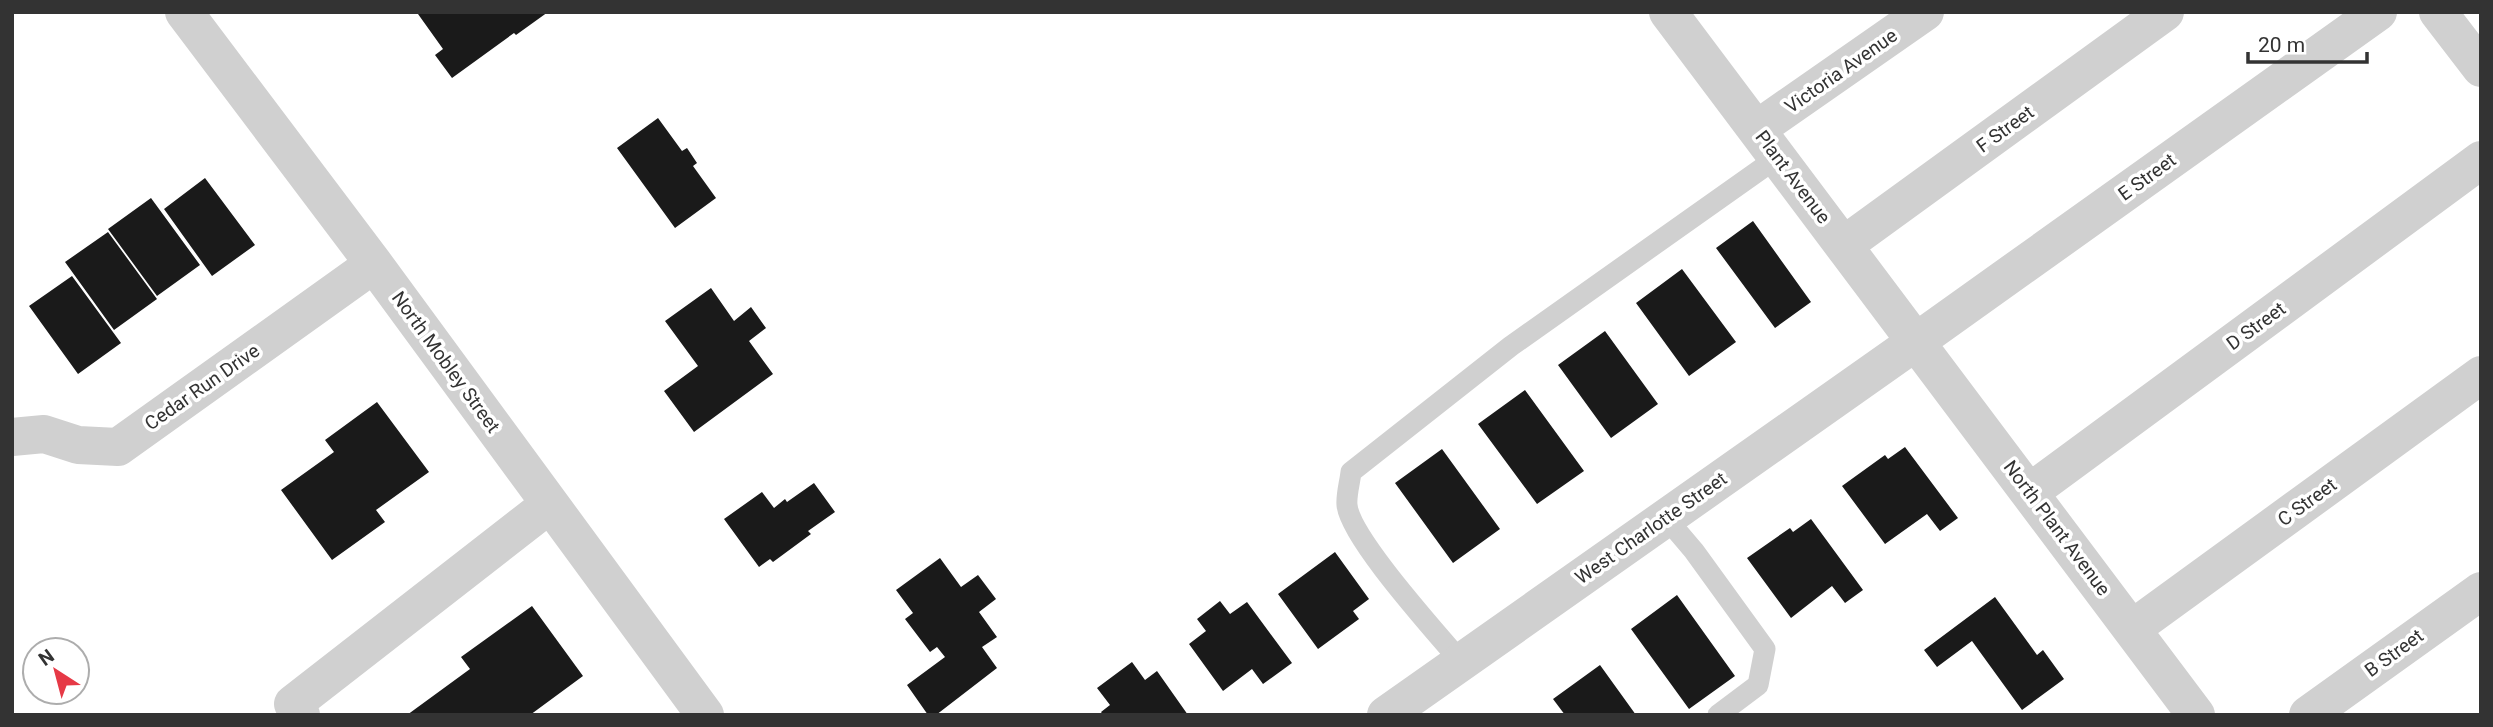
<svg xmlns="http://www.w3.org/2000/svg" width="2493" height="727" viewBox="0 0 2493 727" font-family="Roboto,sans-serif">
<style>
.building{fill:#1a1a1a}
.lines{fill:none;stroke-linecap:round;stroke-linejoin:round}
.service{stroke:#d0d0d0;stroke-width:21}
.minor{stroke:#d0d0d0;stroke-width:38}
.labels{text-anchor:middle;dominant-baseline:central;stroke-width:7;stroke-linejoin:round;paint-order:stroke}
.street-label{font-size:19px;fill:#333;stroke:#fff}
</style>
<rect width="100%" height="100%" fill="#fff"/>
<path class="building" d="M 420,12 L 548,12 L 516,35 L 514,33 L 452,78 L 435,55 L 443,49 L 418,14 Z
M 658,118 L 682,151 L 687,148 L 697,163 L 693,166 L 716,198 L 675,228 L 617,148 Z
M 205,178 L 255,245 L 212,276 L 164,209 Z
M 151,198 L 200,265 L 157,296 L 108,229 Z
M 1753,221 L 1811,302 L 1775,328 L 1716,248 Z
M 108,232 L 157,299 L 114,330 L 65,262 Z
M 1682,269 L 1736,342 L 1689,376 L 1636,303 Z
M 72,276 L 121,343 L 78,374 L 29,306 Z
M 711,288 L 734,321 L 751,307 L 766,328 L 749,341 L 773,374 L 694,432 L 664,391 L 698,366 L 665,321 Z
M 1605,331 L 1658,404 L 1611,438 L 1558,365 Z
M 1525,390 L 1584,471 L 1537,504 L 1478,424 Z
M 377,402 L 429,472 L 376,510 L 385,522 L 332,560 L 281,490 L 334,452 L 325,440 Z
M 1905,447 L 1958,518 L 1940,531 L 1927,514 L 1885,544 L 1842,486 L 1885,455 L 1888,459 Z
M 1442,449 L 1500,529 L 1453,563 L 1395,483 Z
M 814,483 L 835,512 L 808,531 L 811,534 L 773,562 L 770,559 L 759,567 L 724,519 L 762,492 L 774,508 L 785,499 L 787,502 Z
M 1811,519 L 1863,590 L 1845,603 L 1832,586 L 1791,618 L 1747,558 L 1790,528 L 1793,532 Z
M 1335,552 L 1369,599 L 1353,611 L 1359,619 L 1318,649 L 1278,594 Z
M 940,558 L 961,587 L 978,575 L 996,599 L 979,612 L 997,637 L 982,647 L 997,668 L 936,715 L 928,715 L 907,685 L 945,657 L 937,647 L 930,652 L 905,619 L 913,613 L 896,590 Z
M 1677,595 L 1735,676 L 1689,709 L 1631,629 Z
M 1995,597 L 2037,655 L 2043,650 L 2064,679 L 2022,710 L 1972,641 L 1937,667 L 1924,650 Z
M 1220,601 L 1230,614 L 1247,602 L 1292,663 L 1263,684 L 1252,669 L 1223,691 L 1189,644 L 1206,631 L 1197,619 Z
M 532,606 L 583,676 L 530,715 L 407,715 L 470,669 L 461,657 Z
M 1132,662 L 1145,680 L 1157,671 L 1188,715 L 1103,715 L 1101,712 L 1110,705 L 1097,688 Z
M 1600,665 L 1636,715 L 1565,715 L 1553,699 Z"/>
<g class="lines">
<path class="service" d="M 1666,518 L 1694,551 L 1765,649 L 1758,685 L 1718,715
M 1461,662 C 1437,633 1350,538 1347,505 C 1346,495 1350,482 1351,472 L 1511,346 L 1778,157"/>
<path class="minor" d="M 184,12 L 374,264 L 705,715
M 1668,12 L 2196,715
M 2438,12 L 2481,68
M 1757,129 L 1925,12
M 1844,245 L 2165,12
M 12,437 L 44,434 L 78,445 L 118,447 L 374,264
M 2030,492 L 2481,160
M 2133,628 L 2481,375
M 301,715 L 293,704 L 550,504
M 1386,715 L 1917,341 L 2378,12
M 2308,715 L 2481,591"/>
</g>
<g class="labels">
<g class="street-label">
<text transform="translate(1841 71) rotate(-35)">Victoria Avenue</text>
<text transform="translate(2005 129) rotate(-36)">F Street</text>
<text transform="translate(1793 177) rotate(53)">Plant Avenue</text>
<text transform="translate(2147 177) rotate(-36)">E Street</text>
<text transform="translate(2256 326) rotate(-36)">D Street</text>
<text transform="translate(446 362) rotate(54)">North Mobley Street</text>
<text transform="translate(202 387) rotate(-35)">Cedar Run Drive</text>
<text transform="translate(2307 502) rotate(-36)">C Street</text>
<text transform="translate(1651 528) rotate(-35)">West Charlotte Street</text>
<text transform="translate(2057 528) rotate(53)">North Plant Avenue</text>
<text transform="translate(2394 653) rotate(-36)">B Street</text>
</g>
</g>
<rect width="2493" height="727" fill="none" stroke="#333333" stroke-width="28"/>
<g transform="translate(56 671) rotate(324)"><circle r="33" fill="#ffffff" stroke="#adadad" stroke-width="2"/>
<path d="M0-5L12 26L0 18L-12 26Z" fill="#e63946"/>
<text y="-10" font-size="19" font-weight="bold" text-anchor="middle" fill="#333333">N</text>
</g>
<path d="M2248 52v10h119v-10" fill="none" stroke="#333333" stroke-width="3.5"/>
<text x="2258" y="52" font-size="21" fill="#333333" stroke="#ffffff" stroke-width="5" paint-order="stroke">20 m</text>
</svg>
